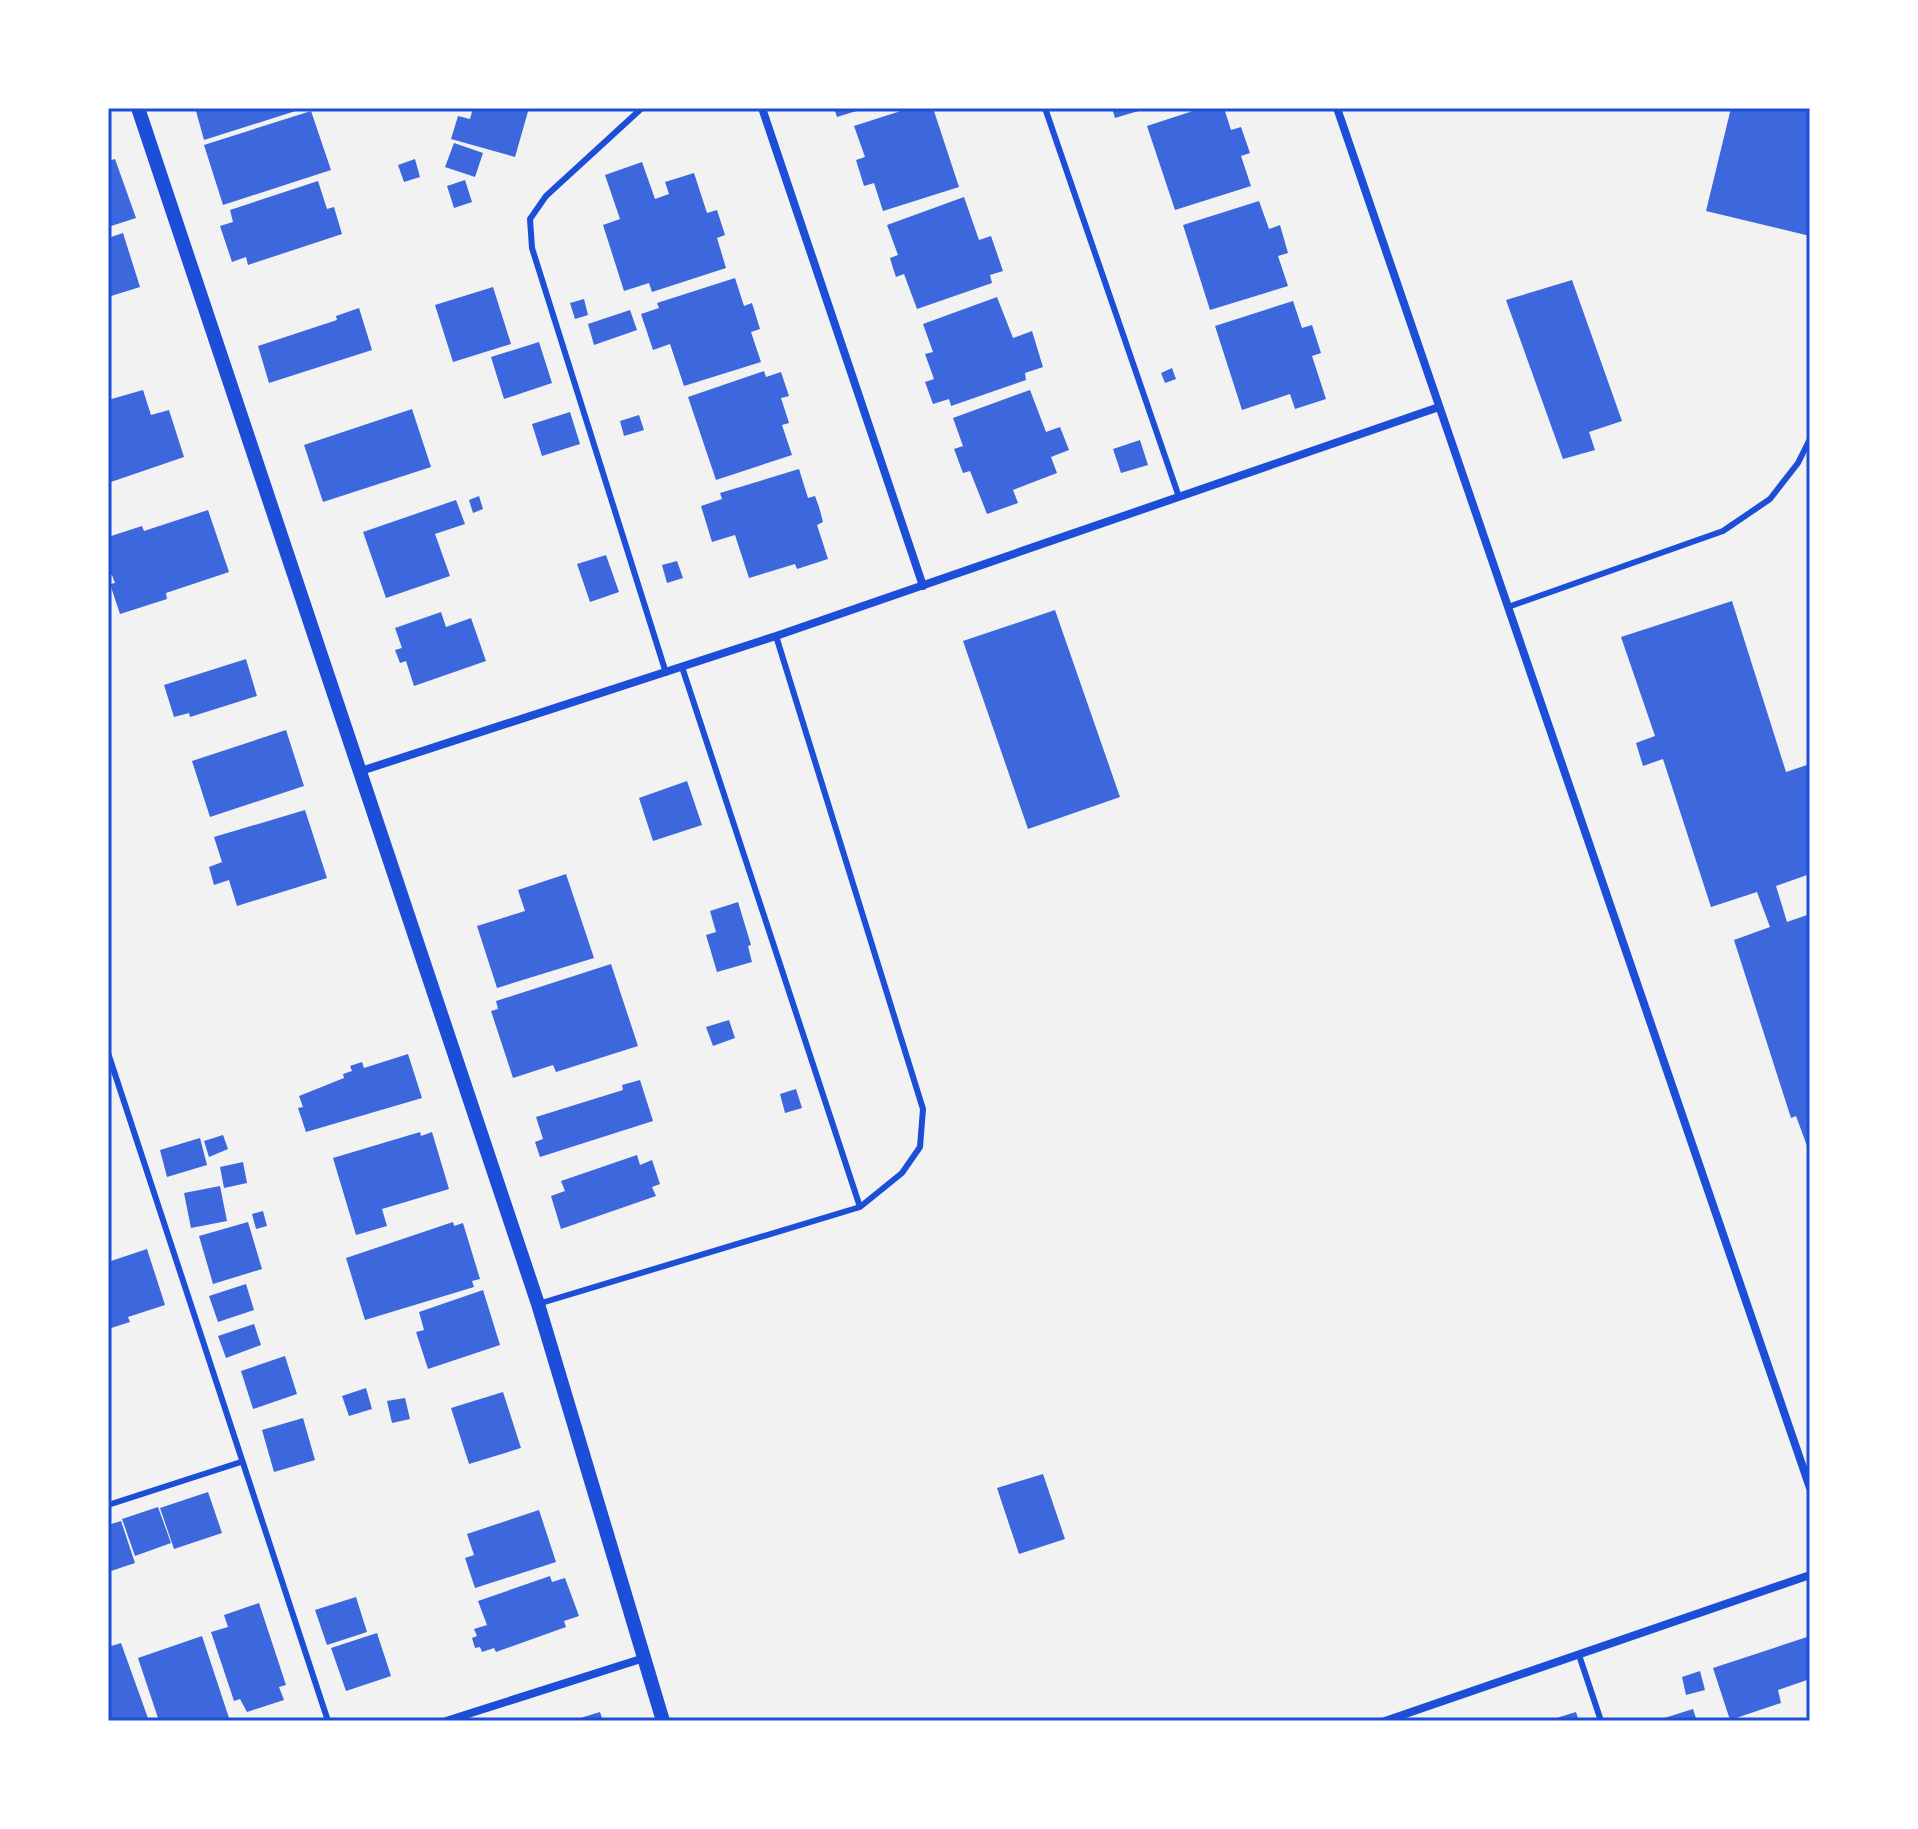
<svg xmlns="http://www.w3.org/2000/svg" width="1918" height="1829" viewBox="0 0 1918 1829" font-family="Inter,sans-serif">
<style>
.building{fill:#3d67dc}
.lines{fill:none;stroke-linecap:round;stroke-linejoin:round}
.service{stroke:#1d4ed8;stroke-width:6}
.minor{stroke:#1d4ed8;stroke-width:8}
.tertiary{stroke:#1d4ed8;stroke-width:14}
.neatline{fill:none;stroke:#1d4ed8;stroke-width:3}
</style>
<rect width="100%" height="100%" fill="#f2f2f2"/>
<path class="building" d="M 205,108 L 301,108 L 302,109 L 204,140 L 196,111 Z
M 473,108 L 529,108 L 515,157 L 451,139 L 458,116 L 470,119 Z
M 834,108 L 863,108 L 863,109 L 837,117 Z
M 910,108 L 933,108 L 959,187 L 883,211 L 874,183 L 864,186 L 856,160 L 865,157 L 854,126 Z
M 1112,108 L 1145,108 L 1145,109 L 1115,118 Z
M 1202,108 L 1224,108 L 1231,130 L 1241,127 L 1250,153 L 1241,156 L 1251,186 L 1175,210 L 1147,126 Z
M 1731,108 L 1810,108 L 1810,236 L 1706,211 Z
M 311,111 L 331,170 L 223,205 L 204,145 Z
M 454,143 L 483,153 L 475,177 L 445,167 Z
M 115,159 L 136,218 L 108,227 L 108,161 Z
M 415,159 L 420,177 L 404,182 L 398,165 Z
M 642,162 L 655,199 L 669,194 L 665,182 L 694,173 L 707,213 L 717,210 L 725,235 L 717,238 L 726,268 L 652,292 L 649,283 L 624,291 L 603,225 L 620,219 L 605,175 Z
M 465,180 L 472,202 L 454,208 L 447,186 Z
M 318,181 L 327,209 L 334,207 L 342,234 L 248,265 L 246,257 L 232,262 L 220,226 L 233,222 L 230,210 Z
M 964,197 L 979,240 L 991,236 L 1003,271 L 990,275 L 992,283 L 917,309 L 904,274 L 896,277 L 893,268 L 890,258 L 898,255 L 887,225 Z
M 1259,201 L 1269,229 L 1280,225 L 1288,253 L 1278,256 L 1288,286 L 1210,310 L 1183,225 Z
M 123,233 L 140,287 L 108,297 L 108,238 Z
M 735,278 L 744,306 L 752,303 L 760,329 L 751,332 L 761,362 L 684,386 L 670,344 L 653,350 L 641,314 L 659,308 L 657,303 Z
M 1572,280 L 1622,421 L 1589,432 L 1595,450 L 1563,459 L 1506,300 Z
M 493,287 L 511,344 L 453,362 L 435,305 Z
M 997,297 L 1013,338 L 1032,331 L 1043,367 L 1025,373 L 1026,380 L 951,406 L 949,399 L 933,404 L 925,382 L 934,379 L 925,354 L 933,352 L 923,324 Z
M 584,299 L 588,315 L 575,319 L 570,303 Z
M 1293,301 L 1302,328 L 1312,325 L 1321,353 L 1312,356 L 1326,399 L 1295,409 L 1290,394 L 1242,410 L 1215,326 Z
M 359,308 L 372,350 L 269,383 L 258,346 L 337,320 L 336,316 Z
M 630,310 L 637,330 L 594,345 L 588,324 Z
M 539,342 L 552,383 L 504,399 L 491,357 Z
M 1172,368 L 1176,379 L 1165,383 L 1161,373 Z
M 764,371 L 766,377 L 781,372 L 789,396 L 781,398 L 789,423 L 782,425 L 792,455 L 716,480 L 688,397 Z
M 143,390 L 151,415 L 169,410 L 184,457 L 108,483 L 108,400 Z
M 1030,390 L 1046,432 L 1060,427 L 1069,450 L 1051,457 L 1057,473 L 1013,490 L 1018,503 L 987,514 L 970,471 L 963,473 L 954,449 L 963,446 L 953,418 Z
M 412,409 L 431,467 L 323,502 L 304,445 Z
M 570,412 L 580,444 L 542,456 L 532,424 Z
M 639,415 L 644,430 L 624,436 L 620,421 Z
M 1140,440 L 1148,465 L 1121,473 L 1113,449 Z
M 799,469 L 808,498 L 815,496 L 819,507 L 823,522 L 817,525 L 828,559 L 797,569 L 795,564 L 749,578 L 735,535 L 712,542 L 701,506 L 722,499 L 720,493 Z
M 479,496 L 483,509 L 473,513 L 469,500 Z
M 456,500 L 465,524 L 435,534 L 450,576 L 386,598 L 363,532 Z
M 208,510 L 229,572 L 166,593 L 167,599 L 120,614 L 110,584 L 115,583 L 112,575 L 108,576 L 108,537 L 142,526 L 144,531 Z
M 606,555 L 619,592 L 590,602 L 577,564 Z
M 677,561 L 683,578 L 667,583 L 662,565 Z
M 1732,601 L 1786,772 L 1810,764 L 1810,874 L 1776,886 L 1787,922 L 1810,914 L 1810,1154 L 1796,1116 L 1791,1118 L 1734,940 L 1770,927 L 1757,892 L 1711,907 L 1663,759 L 1643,766 L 1636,743 L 1655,736 L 1621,637 Z
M 1055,610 L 1120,797 L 1028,829 L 963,641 Z
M 441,612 L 446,627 L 471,618 L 486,661 L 414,686 L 406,661 L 400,663 L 395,650 L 402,648 L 395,628 Z
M 246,659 L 257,696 L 190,717 L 189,713 L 174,717 L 164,685 Z
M 286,730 L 304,786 L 210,817 L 192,761 Z
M 687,781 L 702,825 L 653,841 L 639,798 Z
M 305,810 L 327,878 L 237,906 L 229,880 L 214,885 L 209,867 L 222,862 L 214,837 Z
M 566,874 L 594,958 L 497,988 L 477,926 L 525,911 L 518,890 Z
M 738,902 L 751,945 L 748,946 L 752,962 L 717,972 L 706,935 L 716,932 L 710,911 Z
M 611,964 L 638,1046 L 556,1072 L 553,1065 L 513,1078 L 491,1011 L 498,1009 L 496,1001 Z
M 729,1020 L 735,1038 L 713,1046 L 706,1027 Z
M 408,1054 L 422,1098 L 306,1132 L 298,1108 L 303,1107 L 299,1096 L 344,1078 L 343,1074 L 352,1071 L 350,1066 L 362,1062 L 364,1068 Z
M 640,1080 L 653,1121 L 540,1157 L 535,1142 L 543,1139 L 536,1117 L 623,1090 L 622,1085 Z
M 796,1089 L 802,1108 L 785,1113 L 780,1094 Z
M 420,1132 L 421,1136 L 432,1132 L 449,1189 L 382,1209 L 387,1226 L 356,1235 L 333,1158 Z
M 223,1135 L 228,1149 L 209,1157 L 204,1141 Z
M 200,1138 L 207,1165 L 167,1177 L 160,1150 Z
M 637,1155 L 640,1165 L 652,1160 L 660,1184 L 652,1187 L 656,1196 L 561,1229 L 551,1196 L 565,1191 L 561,1181 Z
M 243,1162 L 247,1183 L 224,1188 L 220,1167 Z
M 220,1186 L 227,1221 L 191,1228 L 184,1193 Z
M 263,1211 L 267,1226 L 256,1229 L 252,1214 Z
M 248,1222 L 262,1269 L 213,1284 L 199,1236 Z
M 453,1222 L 454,1226 L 463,1223 L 480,1279 L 472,1281 L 474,1287 L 365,1320 L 346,1258 Z
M 147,1249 L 165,1305 L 128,1317 L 130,1322 L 108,1329 L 108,1262 Z
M 246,1284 L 254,1310 L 218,1322 L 209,1296 Z
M 483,1290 L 500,1345 L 428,1369 L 416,1332 L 424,1330 L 419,1312 Z
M 254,1324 L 261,1345 L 226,1358 L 218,1336 Z
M 285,1356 L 297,1394 L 253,1409 L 241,1371 Z
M 366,1388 L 372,1409 L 349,1416 L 342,1396 Z
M 503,1392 L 521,1448 L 469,1464 L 451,1408 Z
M 405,1398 L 410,1419 L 392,1423 L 387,1401 Z
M 303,1418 L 315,1460 L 274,1472 L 262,1430 Z
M 1043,1474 L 1065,1539 L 1019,1554 L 997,1488 Z
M 208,1492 L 222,1533 L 174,1549 L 160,1508 Z
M 158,1507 L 171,1543 L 135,1556 L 122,1519 Z
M 539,1510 L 556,1562 L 475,1588 L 465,1558 L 474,1555 L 467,1534 Z
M 121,1521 L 135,1563 L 108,1572 L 108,1525 Z
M 550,1576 L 552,1582 L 565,1578 L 579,1616 L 564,1621 L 566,1627 L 496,1652 L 494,1648 L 482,1652 L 480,1647 L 475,1648 L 472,1638 L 477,1636 L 474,1629 L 487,1625 L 478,1601 Z
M 356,1597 L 367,1632 L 327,1645 L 315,1610 Z
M 259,1603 L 286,1685 L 279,1687 L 284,1700 L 247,1712 L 240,1699 L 234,1701 L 211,1632 L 228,1627 L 224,1615 Z
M 377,1633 L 391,1676 L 346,1691 L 331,1648 Z
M 202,1636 L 230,1721 L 159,1721 L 138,1658 Z
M 1807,1637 L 1810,1641 L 1810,1679 L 1778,1690 L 1781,1703 L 1730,1720 L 1713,1668 Z
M 121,1643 L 149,1721 L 108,1721 L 108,1647 Z
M 1700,1671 L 1705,1690 L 1686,1695 L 1682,1677 Z
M 1693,1709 L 1697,1721 L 1658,1721 L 1658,1720 Z
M 600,1712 L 603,1721 L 574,1721 L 574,1720 Z
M 1576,1712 L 1579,1721 L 1550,1721 L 1550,1720 Z"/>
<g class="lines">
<path class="service" d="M 642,108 L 546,196 L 530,219 L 532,248 L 666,673
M 1045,108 L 1179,497
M 1508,607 L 1723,531 L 1770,499 L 1798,463 L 1810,439
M 682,667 L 860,1207
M 108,1053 L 328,1721
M 538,1304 L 860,1207 L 902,1173 L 920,1147 L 923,1109 L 776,636
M 108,1505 L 241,1462
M 1579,1655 L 1601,1721"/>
<path class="minor" d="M 762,108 L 923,586
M 1337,108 L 1810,1488
M 361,771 L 776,636 L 1439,407
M 446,1721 L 644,1658
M 1385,1721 L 1810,1575"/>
<path class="tertiary" d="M 138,108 L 538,1304 L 663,1721"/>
</g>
<rect width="1918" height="1829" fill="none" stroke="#ffffff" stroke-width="220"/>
<rect x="110" y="110" width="1698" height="1609" class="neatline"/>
</svg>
